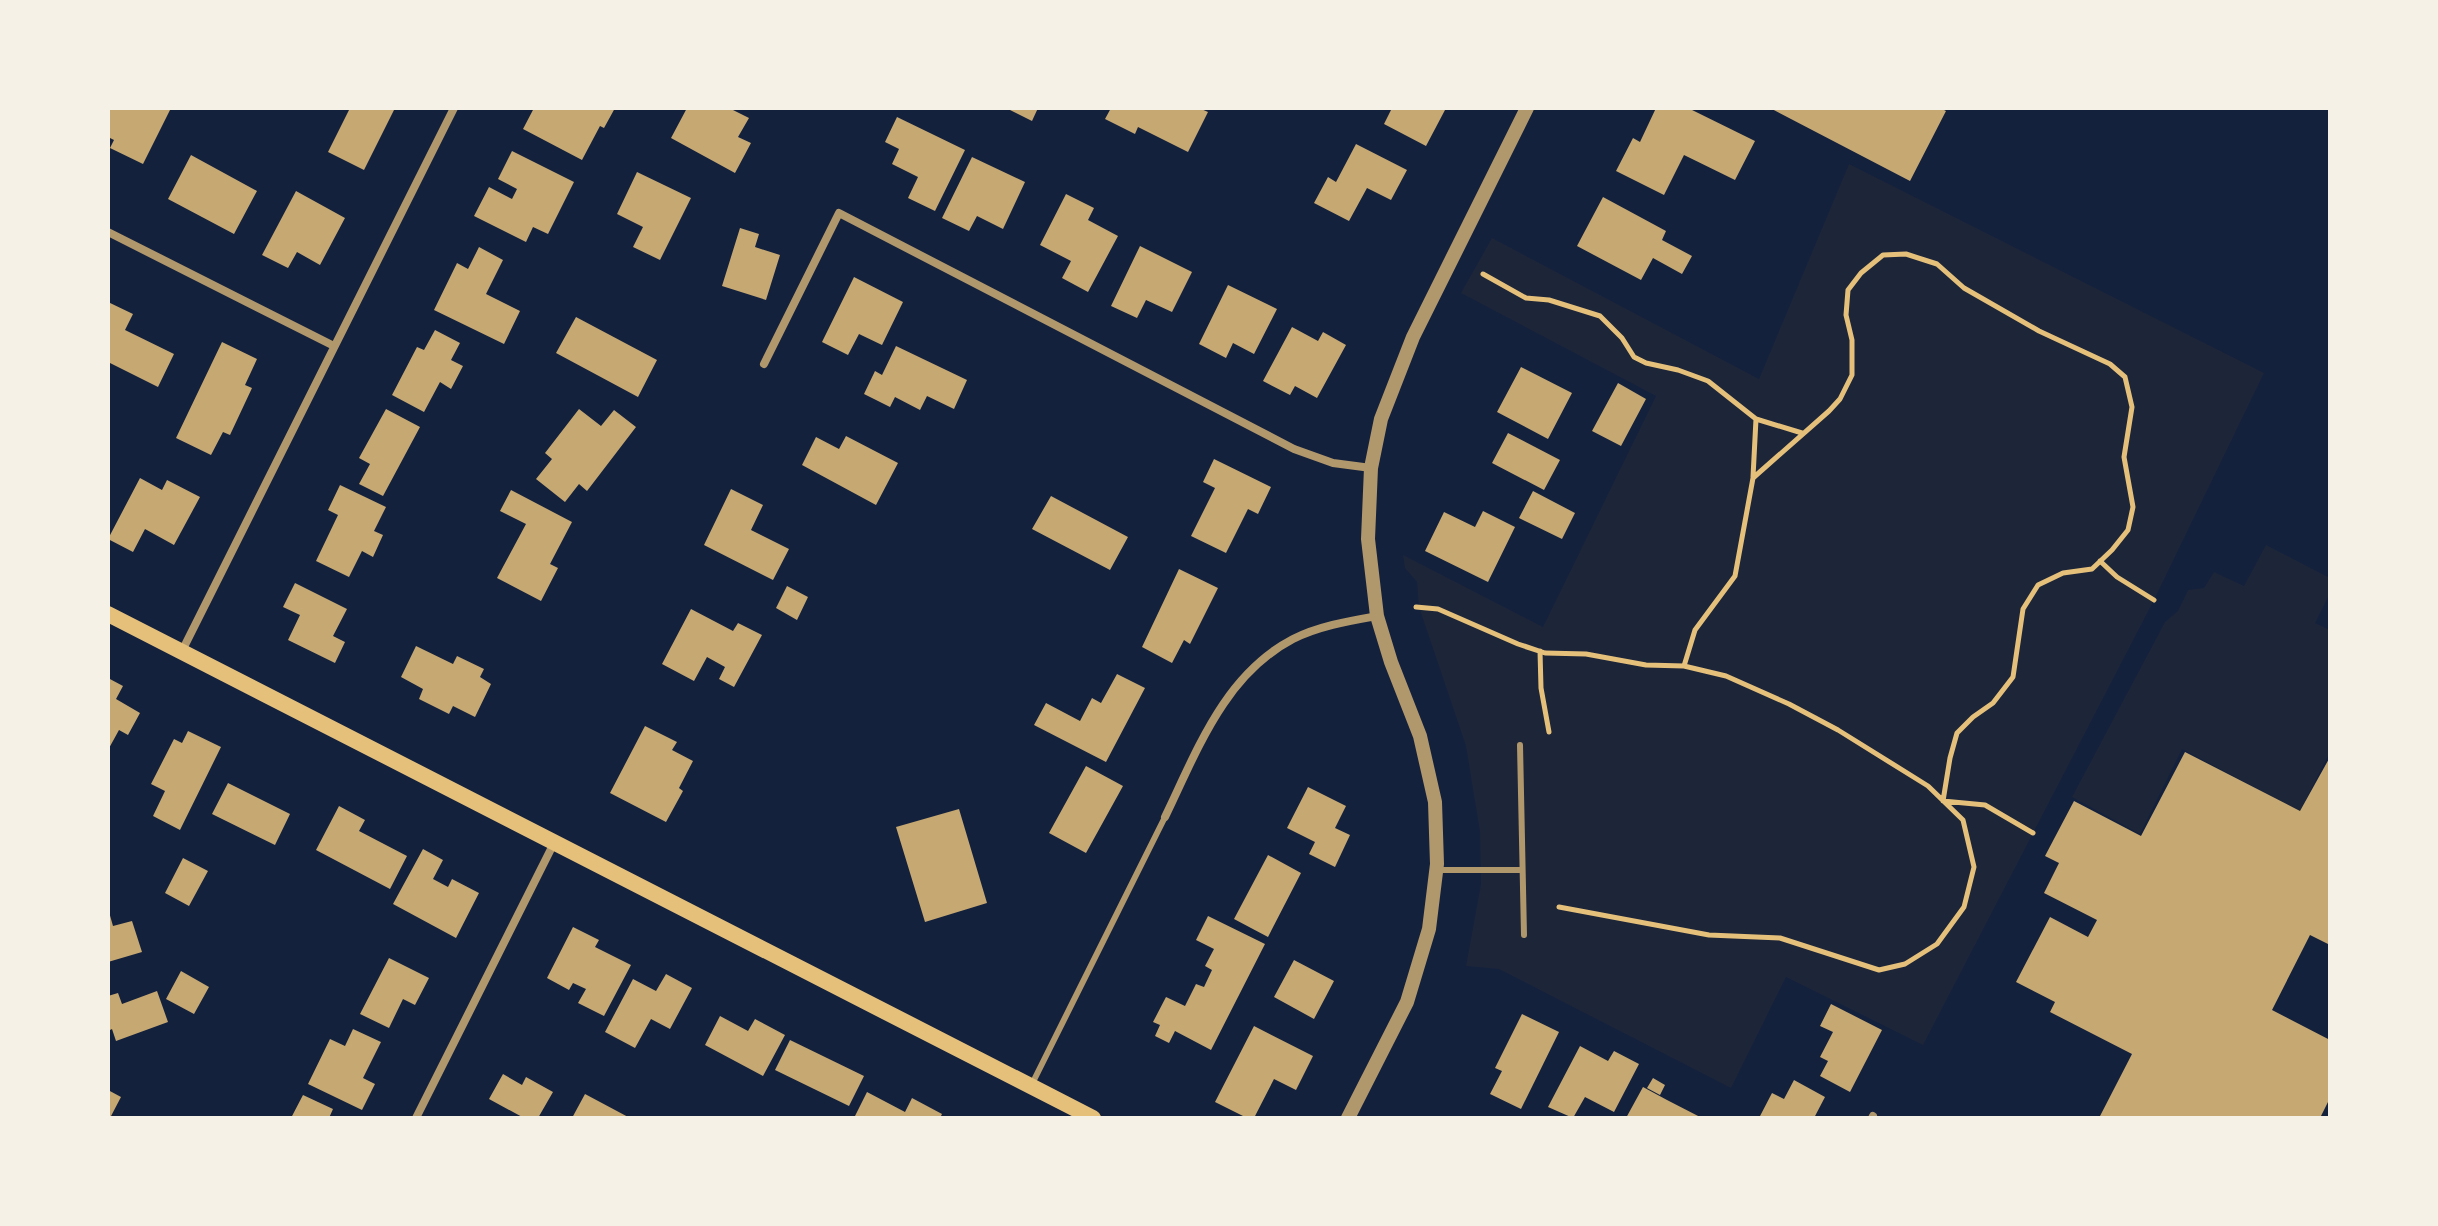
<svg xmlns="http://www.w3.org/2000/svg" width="2438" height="1226" viewBox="0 0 2438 1226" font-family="'Varela Round',sans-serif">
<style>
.green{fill:#1d2539}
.building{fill:#c6a872}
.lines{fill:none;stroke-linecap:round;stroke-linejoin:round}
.path{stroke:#e5c07b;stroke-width:5}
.service{stroke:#b1986c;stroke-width:6}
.minor{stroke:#b1986c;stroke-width:8}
.tertiary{stroke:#b1986c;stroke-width:14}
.secondary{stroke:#e5c07b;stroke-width:16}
</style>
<rect width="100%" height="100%" fill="#14213d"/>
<path class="green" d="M 1849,164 L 2264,373 L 2154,600 L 1923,1045 L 1786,977 L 1731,1088 L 1499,969 L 1466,966 L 1481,884 L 1480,832 L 1466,746 L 1419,607 L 1417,582 L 1405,568 L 1403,555 L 1543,627 L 1656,396 L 1461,293 L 1492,238 L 1759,379 Z
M 2266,545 L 2330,578 L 2330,593 L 2315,623 L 2330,630 L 2330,752 L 2300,811 L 2182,749 L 2140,834 L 2072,797 L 2165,622 L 2178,611 L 2188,590 L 2204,588 L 2214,572 L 2244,586 Z"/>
<path class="building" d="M 108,108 L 171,108 L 143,164 L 110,148 L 114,140 L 108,137 Z
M 350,108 L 395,108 L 364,170 L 328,152 Z
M 534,108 L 615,108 L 604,128 L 600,126 L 582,160 L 523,129 Z
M 687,108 L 729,108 L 749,118 L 738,137 L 751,143 L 735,173 L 671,138 Z
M 1006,108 L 1038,108 L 1032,121 Z
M 1111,108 L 1199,108 L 1208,112 L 1188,152 L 1138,127 L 1135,134 L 1105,119 Z
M 1392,108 L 1441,108 L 1445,110 L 1426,146 L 1384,124 Z
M 1656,108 L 1688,108 L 1755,141 L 1735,180 L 1684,155 L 1664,195 L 1616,171 L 1633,138 L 1640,142 Z
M 1770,108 L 1940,108 L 1946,111 L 1910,181 Z
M 897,117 L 965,150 L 935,211 L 908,198 L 918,177 L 892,164 L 899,149 L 885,142 Z
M 1356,144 L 1407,170 L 1391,200 L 1367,188 L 1349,221 L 1314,203 L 1328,177 L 1336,182 Z
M 512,151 L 574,182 L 548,234 L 533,227 L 526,242 L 474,216 L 489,187 L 512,199 L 517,189 L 498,179 Z
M 191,155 L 257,191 L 234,234 L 168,199 Z
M 972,157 L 1025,182 L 1003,229 L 977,216 L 969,231 L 942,218 Z
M 637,172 L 691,198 L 660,260 L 633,247 L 643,227 L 617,214 Z
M 296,191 L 345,218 L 320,265 L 297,252 L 288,268 L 262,255 Z
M 1066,194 L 1094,208 L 1088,220 L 1118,236 L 1088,292 L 1062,278 L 1071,261 L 1040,245 Z
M 1603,197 L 1666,231 L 1662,240 L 1692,256 L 1682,274 L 1653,258 L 1641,280 L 1577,246 Z
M 740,228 L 759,234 L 755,247 L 780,255 L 766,300 L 722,286 Z
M 1140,246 L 1192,272 L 1172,312 L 1146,300 L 1137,318 L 1111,306 Z
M 479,247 L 503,260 L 486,294 L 520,311 L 504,344 L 434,310 L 457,263 L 468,269 Z
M 854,277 L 903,302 L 882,345 L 859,334 L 848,355 L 822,342 Z
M 1228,285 L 1277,309 L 1254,354 L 1233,343 L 1226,358 L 1199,344 Z
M 108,302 L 133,314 L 125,330 L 174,354 L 158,387 L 108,362 Z
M 576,317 L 657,360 L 638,397 L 556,353 Z
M 1292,327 L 1318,341 L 1323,332 L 1346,345 L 1317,398 L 1295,386 L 1290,395 L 1263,381 Z
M 435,330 L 460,343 L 451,360 L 463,366 L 451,389 L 440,382 L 424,412 L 392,395 L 417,347 L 424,350 Z
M 222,342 L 257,359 L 245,385 L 252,388 L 230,435 L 223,432 L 211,455 L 176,438 Z
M 896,346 L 967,380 L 954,409 L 927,396 L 920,410 L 895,397 L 890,407 L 864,394 L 875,371 L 882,375 Z
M 1521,367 L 1572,393 L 1548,439 L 1497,412 Z
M 1618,383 L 1646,399 L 1621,446 L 1592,431 Z
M 386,409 L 420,427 L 383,496 L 359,484 L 370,464 L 359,458 Z
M 579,409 L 601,426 L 614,410 L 636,427 L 587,491 L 579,484 L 565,502 L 536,479 L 552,459 L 545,453 Z
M 1508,433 L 1560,460 L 1544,490 L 1492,463 Z
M 846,436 L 898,463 L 876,505 L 802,465 L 816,437 L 839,449 Z
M 1214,459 L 1271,487 L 1258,514 L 1248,509 L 1226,553 L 1191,536 L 1215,488 L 1203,482 Z
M 140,478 L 162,490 L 167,480 L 200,497 L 174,545 L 145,529 L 133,552 L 108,539 Z
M 340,485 L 386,507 L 374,531 L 383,535 L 373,557 L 362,551 L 349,577 L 316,561 L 338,515 L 328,510 Z
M 731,489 L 763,505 L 751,530 L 789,549 L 773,580 L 704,545 Z
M 511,490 L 572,522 L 550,564 L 558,568 L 541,601 L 497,578 L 526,524 L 500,511 Z
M 1533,491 L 1575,513 L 1562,539 L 1519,518 Z
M 1051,496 L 1128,537 L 1110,570 L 1032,529 Z
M 1483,511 L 1515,527 L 1488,582 L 1425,551 L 1444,512 L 1475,527 Z
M 1179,569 L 1218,588 L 1190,644 L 1184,640 L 1172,663 L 1142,647 Z
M 295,583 L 347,609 L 333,636 L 345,642 L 335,663 L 288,640 L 300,615 L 283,607 Z
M 787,586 L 808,597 L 797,620 L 776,608 Z
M 691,609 L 733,631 L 738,623 L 762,635 L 734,687 L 719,679 L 725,667 L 707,657 L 694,681 L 662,664 Z
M 416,646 L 453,664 L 457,656 L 484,669 L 480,677 L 491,684 L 475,717 L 453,706 L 449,714 L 419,699 L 423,689 L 401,677 Z
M 1117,674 L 1145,688 L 1106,762 L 1034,725 L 1046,703 L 1080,721 L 1092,698 L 1101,703 Z
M 108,678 L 123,686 L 116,699 L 140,713 L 128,735 L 119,730 L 108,750 Z
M 645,726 L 677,742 L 672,750 L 693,761 L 679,788 L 683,791 L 666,822 L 610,793 Z
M 188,731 L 221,747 L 180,830 L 153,816 L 165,791 L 151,784 L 174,739 L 182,743 Z
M 2185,752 L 2300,811 L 2330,757 L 2330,945 L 2310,935 L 2272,1010 L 2330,1040 L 2330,1098 L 2320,1118 L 2099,1118 L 2132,1054 L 2050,1012 L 2055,1002 L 2016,982 L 2050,917 L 2088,937 L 2097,920 L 2044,893 L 2059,863 L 2045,856 L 2074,801 L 2141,836 Z
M 1086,766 L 1123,786 L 1086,853 L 1049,833 Z
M 228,783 L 290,814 L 275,845 L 212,814 Z
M 1308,787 L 1346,806 L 1335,828 L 1350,835 L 1335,867 L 1309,854 L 1315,842 L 1287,828 Z
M 339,806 L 365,820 L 359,831 L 407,856 L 390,889 L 316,850 Z
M 959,809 L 987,903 L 925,922 L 896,827 Z
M 423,849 L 443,860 L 433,879 L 448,887 L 452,879 L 479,893 L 456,938 L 393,904 Z
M 1268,855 L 1301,873 L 1268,937 L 1234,919 Z
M 183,858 L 208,871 L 189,906 L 165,893 Z
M 109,912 L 113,926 L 132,921 L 142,952 L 108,962 Z
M 1208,916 L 1265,944 L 1211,1050 L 1175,1031 L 1169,1043 L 1155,1036 L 1160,1025 L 1153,1022 L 1166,997 L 1185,1006 L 1196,984 L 1204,987 L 1212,970 L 1205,966 L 1214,949 L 1196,940 Z
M 573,927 L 599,940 L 595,947 L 631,965 L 604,1016 L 578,1003 L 586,989 L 573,983 L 569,990 L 547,978 Z
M 389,958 L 429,978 L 415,1005 L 403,999 L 389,1028 L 360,1014 Z
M 1294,960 L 1334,981 L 1314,1019 L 1274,997 Z
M 181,971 L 209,987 L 194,1014 L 166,999 Z
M 666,974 L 692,988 L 670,1029 L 651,1019 L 635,1048 L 605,1032 L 633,979 L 656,991 Z
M 157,991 L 168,1022 L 116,1041 L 112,1029 L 108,1031 L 108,996 L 118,993 L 122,1004 Z
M 1831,1004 L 1882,1030 L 1850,1092 L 1820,1076 L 1828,1061 L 1820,1057 L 1833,1032 L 1820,1026 Z
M 1522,1014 L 1559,1032 L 1521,1109 L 1490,1094 L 1502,1071 L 1495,1068 Z
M 720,1016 L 748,1031 L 755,1019 L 785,1035 L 763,1076 L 705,1045 Z
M 1254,1026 L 1313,1056 L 1296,1090 L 1274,1079 L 1254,1118 L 1247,1118 L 1215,1102 Z
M 353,1029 L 381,1042 L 363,1078 L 375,1084 L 362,1110 L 308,1084 L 330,1039 L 345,1046 Z
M 790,1040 L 864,1076 L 849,1106 L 775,1070 Z
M 1580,1046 L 1608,1061 L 1614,1051 L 1639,1064 L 1614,1112 L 1585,1097 L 1573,1118 L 1548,1107 Z
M 503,1074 L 522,1085 L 526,1077 L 553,1092 L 538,1118 L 524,1118 L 489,1099 Z
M 1653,1078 L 1665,1085 L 1660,1095 L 1647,1088 Z
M 1794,1080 L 1825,1097 L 1814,1118 L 1759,1118 L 1772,1093 L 1784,1099 Z
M 1643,1087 L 1667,1100 L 1702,1118 L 1626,1118 Z
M 108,1090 L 121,1097 L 110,1118 L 108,1118 Z
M 867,1092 L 905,1112 L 912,1098 L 942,1114 L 940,1118 L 854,1118 Z
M 585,1094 L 630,1118 L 572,1118 Z
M 303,1095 L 333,1109 L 329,1118 L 291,1118 Z"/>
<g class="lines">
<path class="path" d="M 1483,274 L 1526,298 L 1549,300 L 1600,316 L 1622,338 L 1634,357 L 1646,363 L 1678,370 L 1708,381 L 1756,419 L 1753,477
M 1756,419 L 1802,433
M 2100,561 L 2117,577 L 2154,600
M 1416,607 L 1438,609 L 1518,644 L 1545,653 L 1586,654 L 1646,665 L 1684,666 L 1726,676 L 1789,704 L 1838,730 L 1928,786 L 1963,820 L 1974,867 L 1964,907 L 1937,944 L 1905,964 L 1879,970 L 1780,938 L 1709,935 L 1559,907
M 1540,651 L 1541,688 L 1549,732
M 1684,666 L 1695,630 L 1735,576 L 1753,478 L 1829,411 L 1840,399 L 1852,375 L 1852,340 L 1846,315 L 1848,290 L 1861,273 L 1883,255 L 1906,254 L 1937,264 L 1964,288 L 2039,331 L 2110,364 L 2125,377 L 2132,407 L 2124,457 L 2133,507 L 2128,530 L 2112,550 L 2092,569 L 2063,573 L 2038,585 L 2023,609 L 2013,677 L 1993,703 L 1973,717 L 1957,733 L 1950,758 L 1943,801 L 1985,805 L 2033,833"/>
<path class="service" d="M 1520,745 L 1524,935
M 1437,870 L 1522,870
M 1031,1086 L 1165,817"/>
<path class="minor" d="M 108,232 L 334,346
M 764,364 L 839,213 L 1294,449 L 1333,463 L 1371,468
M 182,651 L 454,108
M 1165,817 C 1197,751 1224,675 1293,639 C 1319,626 1349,621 1377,616
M 416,1118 L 554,843
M 1872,1118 L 1873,1116"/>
<path class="tertiary" d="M 1348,1118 L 1407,1002 L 1429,929 L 1437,864 L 1435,802 L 1420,736 L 1391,662 L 1377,616 L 1368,539 L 1371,468 L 1381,419 L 1413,337 L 1527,108"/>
<path class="secondary" d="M 108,614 L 1093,1118"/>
</g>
<rect width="2438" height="1226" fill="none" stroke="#f6f1e7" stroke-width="220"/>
</svg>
